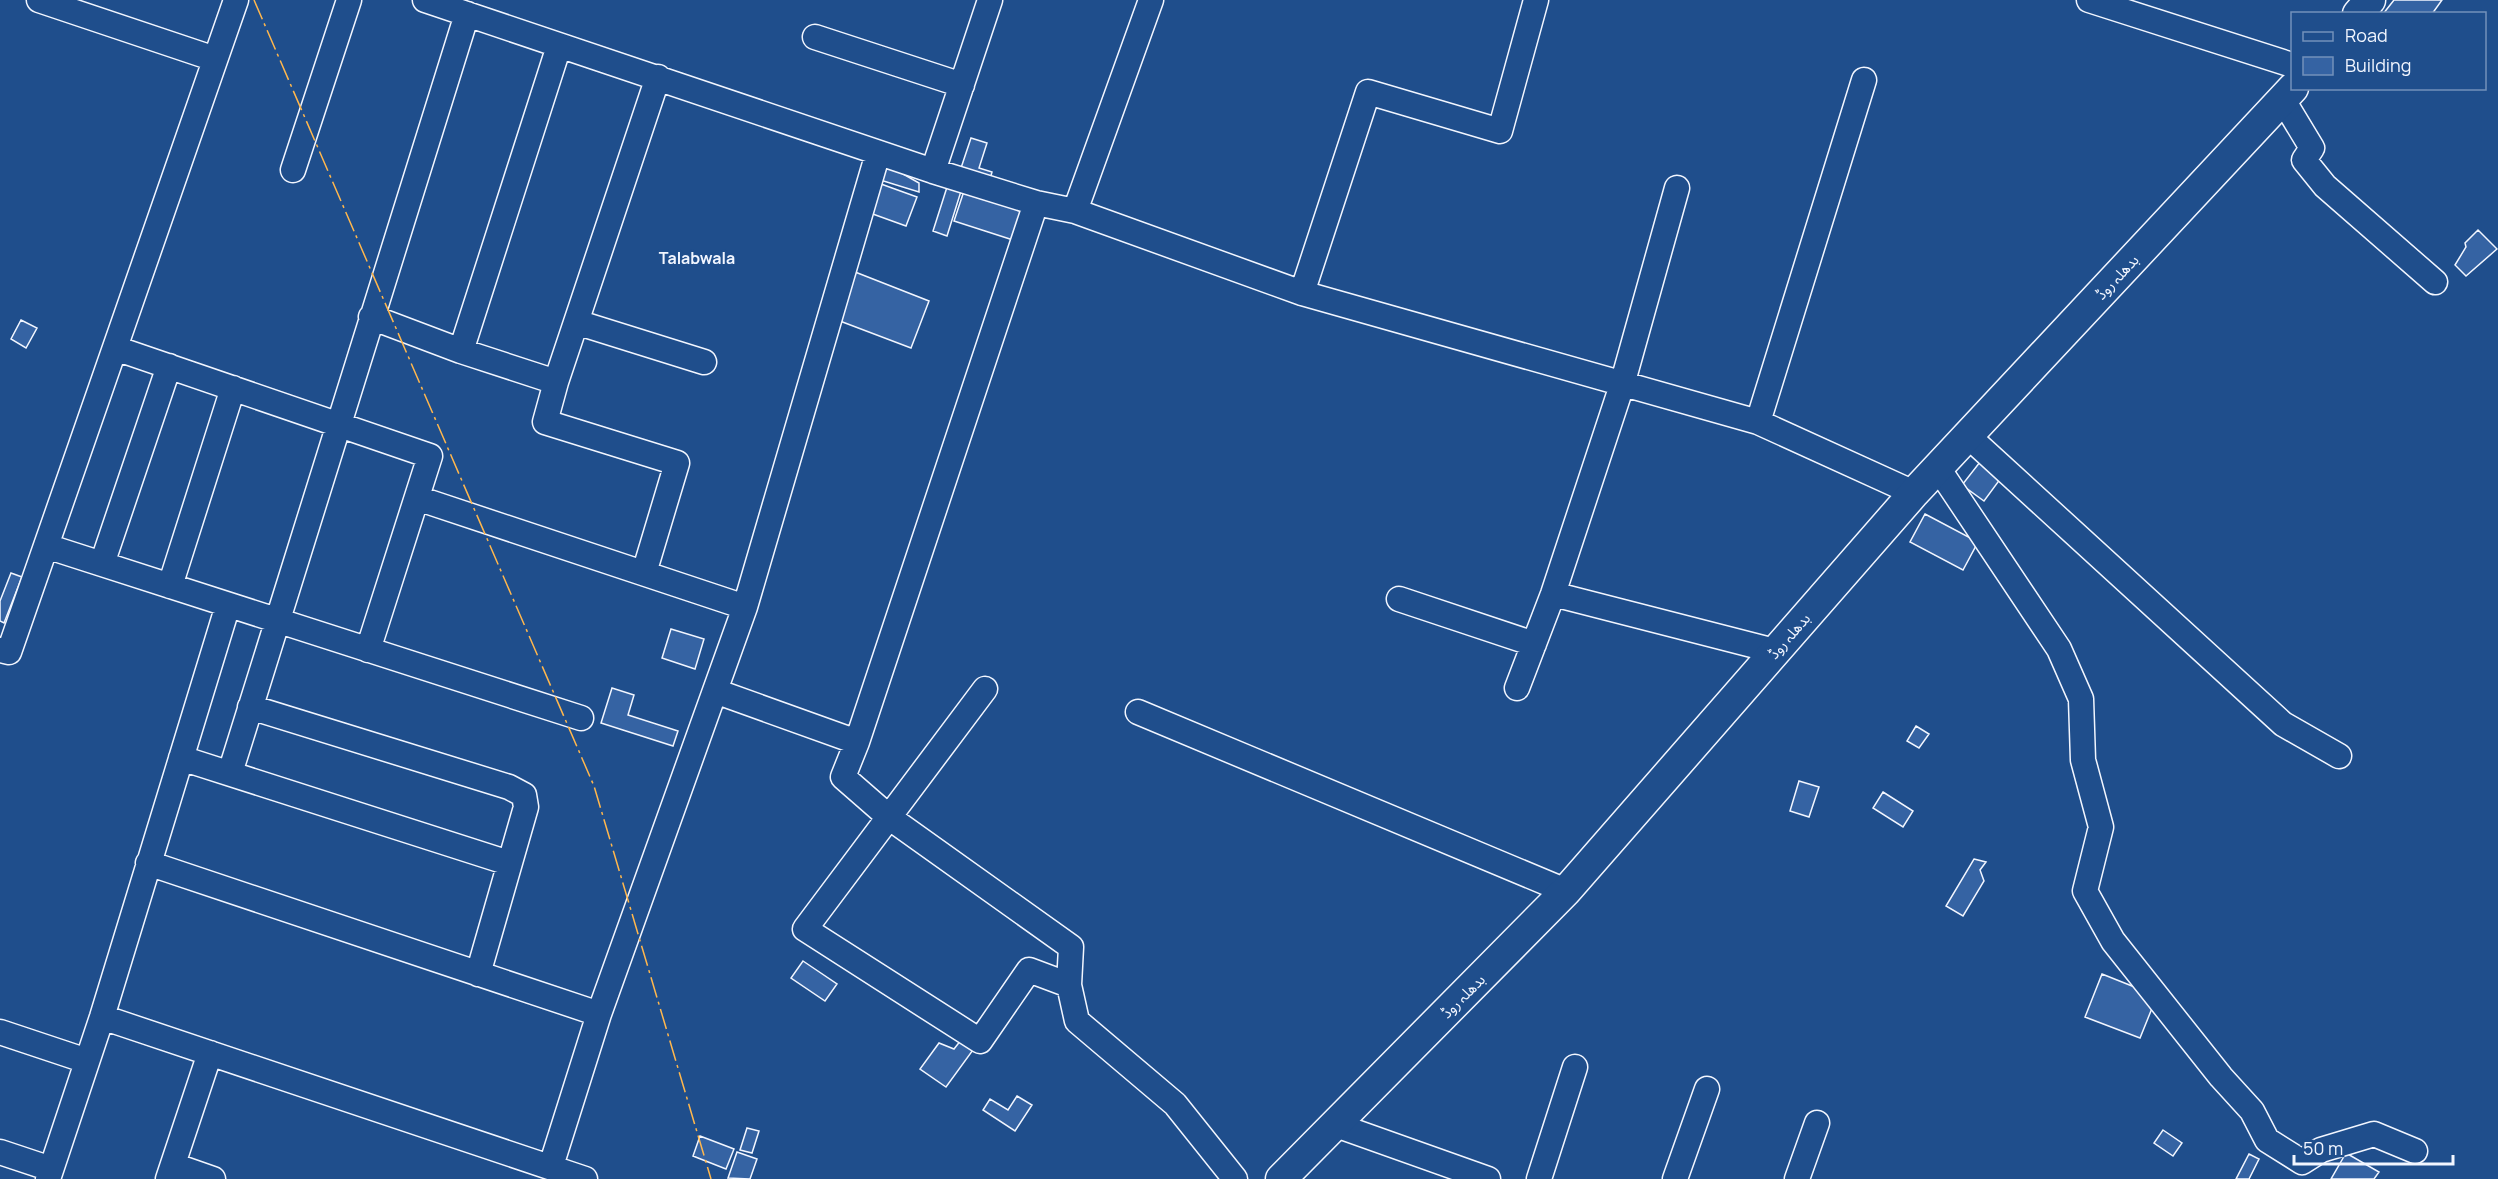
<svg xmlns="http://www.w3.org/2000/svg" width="2498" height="1179" viewBox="0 0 2498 1179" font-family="Manrope,'Noto Sans Arabic',sans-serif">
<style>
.building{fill:#3563a3;stroke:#f2f6ff;stroke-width:1.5}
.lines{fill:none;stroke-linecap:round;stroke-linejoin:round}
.minor-casing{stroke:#f2f6ff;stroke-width:27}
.major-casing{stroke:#f2f6ff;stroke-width:33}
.minor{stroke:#1f4e8c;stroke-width:24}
.major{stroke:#1f4e8c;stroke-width:30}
.power{stroke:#ffb74d;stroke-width:1.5;stroke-dasharray:21 4.5 3 4.5;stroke-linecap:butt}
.labels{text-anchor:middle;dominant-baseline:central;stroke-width:4.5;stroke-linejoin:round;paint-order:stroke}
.street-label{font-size:15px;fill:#f2f6ff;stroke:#1f4e8c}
.neighbourhood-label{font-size:16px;font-weight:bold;fill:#f2f6ff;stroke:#1f4e8c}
</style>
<rect width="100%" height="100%" fill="#1f4e8c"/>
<path class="building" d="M 2394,0 L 2442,0 L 2432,14 L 2383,14 Z
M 971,138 L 987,143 L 979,168 L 992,172 L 989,183 L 959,174 Z
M 882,162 L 919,183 L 919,192 L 877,179 Z
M 881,184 L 917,197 L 906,226 L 870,213 Z
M 948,184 L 962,188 L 947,236 L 933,231 Z
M 964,191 L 1022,210 L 1013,240 L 954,221 Z
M 2478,230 L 2497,249 L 2466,276 L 2455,265 L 2466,247 L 2465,243 Z
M 850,270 L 929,301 L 911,348 L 832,318 Z
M 21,320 L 37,328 L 26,348 L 11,339 Z
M 1980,462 L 2001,478 L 1984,501 L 1962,485 Z
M 1925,514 L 1978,542 L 1963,570 L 1910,542 Z
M 11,573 L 22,577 L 4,623 L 0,621 L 0,601 Z
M 671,629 L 704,639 L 695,669 L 662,658 Z
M 612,688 L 634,695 L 628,715 L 678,731 L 673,746 L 601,723 Z
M 1916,726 L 1929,734 L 1919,748 L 1907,741 Z
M 1799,781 L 1819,787 L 1809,817 L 1790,811 Z
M 1883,792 L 1913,811 L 1903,827 L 1873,808 Z
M 1974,859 L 1986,862 L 1980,870 L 1984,881 L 1963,916 L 1946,906 Z
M 803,961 L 837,984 L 825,1001 L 791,978 Z
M 2102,974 L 2157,996 L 2140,1038 L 2085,1017 Z
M 961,1040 L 973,1050 L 946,1087 L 920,1069 L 939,1043 L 954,1049 Z
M 1017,1096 L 1032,1105 L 1015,1131 L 983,1110 L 990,1099 L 1008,1110 Z
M 747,1128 L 759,1131 L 752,1153 L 740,1150 Z
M 2163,1130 L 2182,1143 L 2173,1156 L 2154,1143 Z
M 700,1136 L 734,1149 L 726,1169 L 693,1156 Z
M 737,1152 L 757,1159 L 750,1179 L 728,1178 Z
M 2346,1153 L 2379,1172 L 2374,1179 L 2331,1179 Z
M 2249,1154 L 2259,1159 L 2249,1179 L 2236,1179 Z"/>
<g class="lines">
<defs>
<path id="minor" d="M 39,0 L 215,59
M 425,0 L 933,171 L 1036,203 L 1075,211 L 1302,293 L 1758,422 L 1914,493
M 2089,0 L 2292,65
M 815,37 L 962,85
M 2283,100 L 2312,148 L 2304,160 L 2325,186 L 2435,282
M 293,170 L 349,0
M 933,171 L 990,0
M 1036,203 L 857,742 L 843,777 L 890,818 L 1071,947 L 1069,985 L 1077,1021 L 1175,1104 L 1235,1179
M 1075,211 L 1151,0
M 1302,293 L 1368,92 L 1500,131 L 1536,0
M 371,317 L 461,351 L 556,382
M 576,322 L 704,362
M 115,348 L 430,456 L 368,650
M 461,351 L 559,46
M 1758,422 L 1864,80
M 1968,436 L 2283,724 L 2339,756
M 1938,468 L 2059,649 L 2081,699 L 2083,760 L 2101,827 L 2085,891 L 2113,941 L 2221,1077 L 2252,1111 L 2267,1140 L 2302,1162 L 2321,1150 L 2374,1134 L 2415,1151
M 417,498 L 745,607
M 46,546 L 581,718
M 102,564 L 169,366
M 644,573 L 677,463 L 545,422 L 556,382 L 658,77
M 170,586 L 233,388
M 1553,594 L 1775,651
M 1399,599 L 1534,644
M 0,650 L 9,652 L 236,0
M 1517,688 L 1553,594 L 1622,385 L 1677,188
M 985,689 L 805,929 L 980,1041 L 1029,970 L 1069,985
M 715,691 L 857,742
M 250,707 L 509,787 L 524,795 L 526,807 L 478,974
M 1138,712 L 1566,891
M 181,758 L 509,863
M 230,773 L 467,14
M 148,863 L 599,1014
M 102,1017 L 585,1179
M 0,1032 L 87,1061
M 1336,1125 L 1488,1179
M 0,1152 L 51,1169
M 173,1165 L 213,1179
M 551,1166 L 599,1014 L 745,607 L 878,153
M 48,1179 L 102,1017 L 228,605
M 168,1179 L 210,1053
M 1539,1179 L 1575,1067
M 1675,1179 L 1707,1089
M 1797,1179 L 1817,1123"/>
<path id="major" d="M 2358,14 L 2370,0
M 1281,1179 L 1566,891 L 1914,493 L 2293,88"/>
</defs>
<use href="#minor" class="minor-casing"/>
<use href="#major" class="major-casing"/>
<use href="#minor" class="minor"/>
<use href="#major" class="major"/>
<path class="power" d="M 254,0 L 594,786 L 711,1179"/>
</g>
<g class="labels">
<g class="street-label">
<text transform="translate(2117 277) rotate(-47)">بدھلہ روڈ</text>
<text transform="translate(1789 636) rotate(-49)">بدھلہ روڈ</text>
<text transform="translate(1463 996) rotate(-45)">بدھلہ روڈ</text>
</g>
<g class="neighbourhood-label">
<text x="697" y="258">Talabwala</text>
</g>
</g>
<rect x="2291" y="12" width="195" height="78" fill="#1f4e8c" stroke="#7391ba" stroke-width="1.5"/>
<rect x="2303" y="32" width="30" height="9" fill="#1f4e8c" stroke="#7391ba" stroke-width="1.5"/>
<text x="2345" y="42" font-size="18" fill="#f2f6ff">Road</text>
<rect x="2303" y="57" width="30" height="18" fill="#3563a3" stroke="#7391ba" stroke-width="1.5"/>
<text x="2345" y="72" font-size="18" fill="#f2f6ff">Building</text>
<path d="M2294 1155v9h159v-9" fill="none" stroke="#f2f6ff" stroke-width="3"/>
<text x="2303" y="1155" font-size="18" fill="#f2f6ff" stroke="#1f4e8c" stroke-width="4.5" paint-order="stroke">50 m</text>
</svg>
